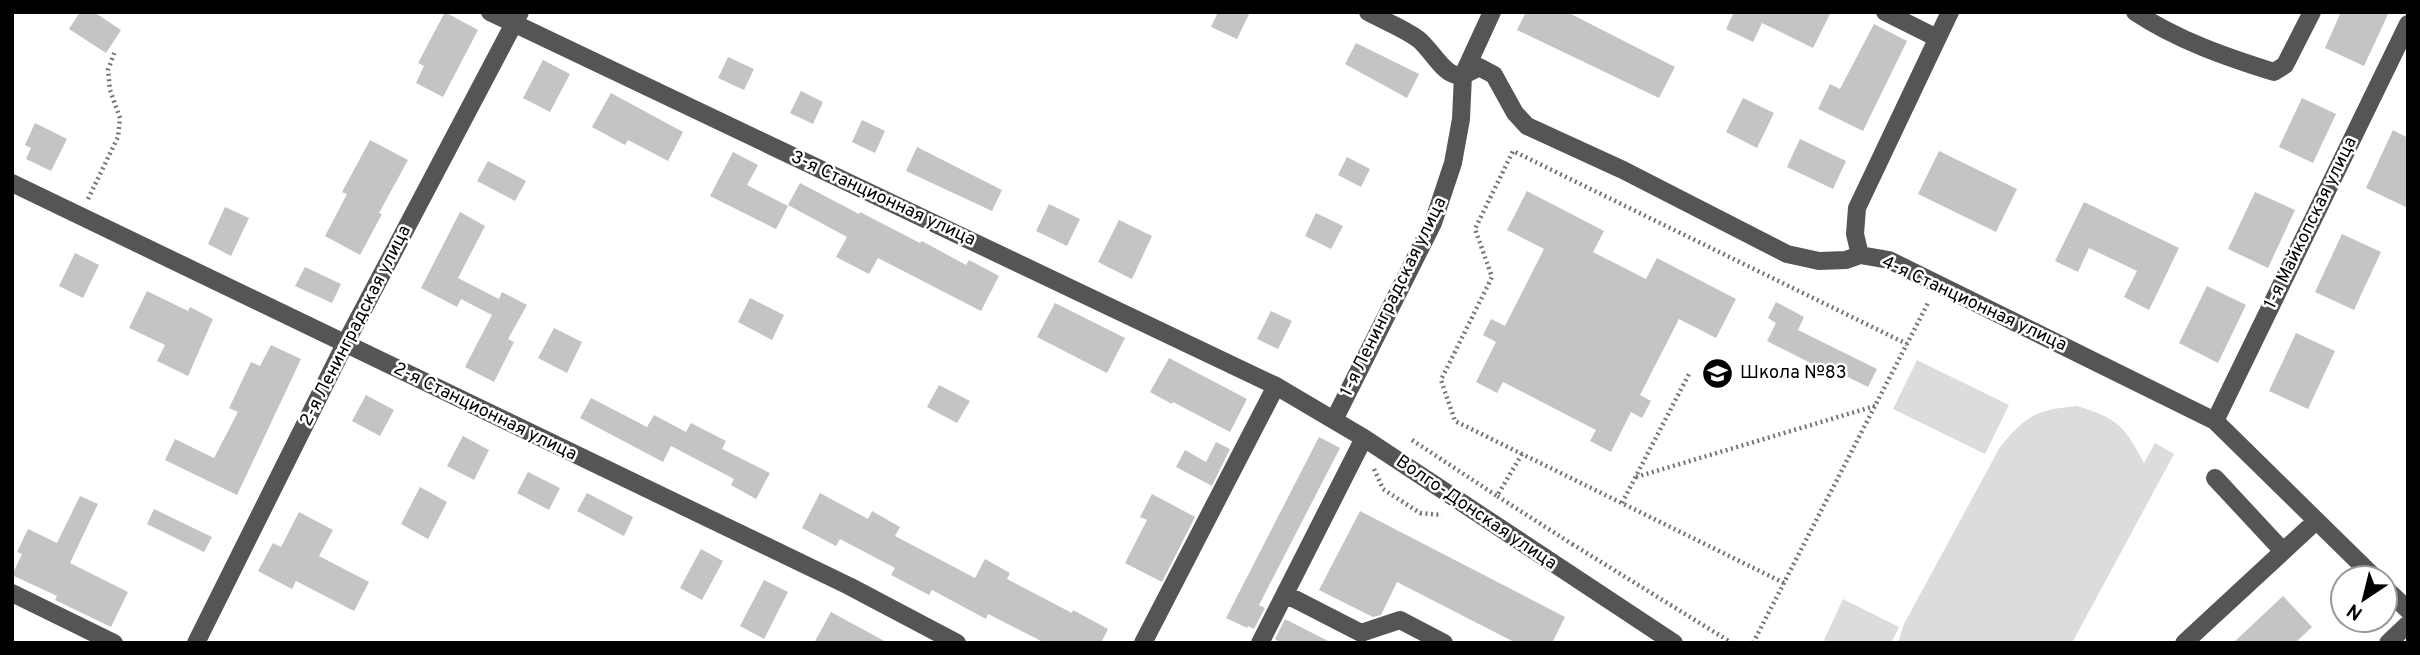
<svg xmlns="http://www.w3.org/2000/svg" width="2420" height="655" viewBox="0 0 2420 655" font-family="Overpass,sans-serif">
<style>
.green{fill:#dcdcdc}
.building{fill:#c4c4c4}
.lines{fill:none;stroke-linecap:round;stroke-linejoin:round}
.path{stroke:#777;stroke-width:4.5;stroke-dasharray:2 3.5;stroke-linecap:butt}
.minor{stroke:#555;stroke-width:18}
.labels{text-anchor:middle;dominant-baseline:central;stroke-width:5;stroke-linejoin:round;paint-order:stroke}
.street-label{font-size:18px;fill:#000;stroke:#fff}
.poi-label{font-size:18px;fill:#000;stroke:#fff;text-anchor:start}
</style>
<rect width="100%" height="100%" fill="#fff"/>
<path class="green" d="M 1917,360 L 2009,405 L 1985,454 L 1893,409 Z
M 2077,406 C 2118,419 2124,425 2144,463 L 2155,443 L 2174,454 L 2072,643 L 1898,643 L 1904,624 L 2000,447 C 2026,415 2036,410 2077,406 Z
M 1843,599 L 1899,627 L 1891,643 L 1830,643 L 1824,640 Z"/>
<path class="building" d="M 80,12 L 94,12 L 121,30 L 106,53 L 69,29 Z
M 445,12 L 478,30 L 443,97 L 416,83 L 424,66 L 418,63 Z
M 1218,12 L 1250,12 L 1237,39 L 1211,27 Z
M 1526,12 L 1567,12 L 1675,67 L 1659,98 L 1517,30 Z
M 1734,12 L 1831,12 L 1813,48 L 1762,23 L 1753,42 L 1726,29 Z
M 2341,12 L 2389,12 L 2364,66 L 2325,48 Z
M 1874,24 L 1907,41 L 1863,131 L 1818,109 L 1830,84 L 1840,89 Z
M 1356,43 L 1419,74 L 1407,98 L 1345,64 Z
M 728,57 L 754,69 L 744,90 L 718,78 Z
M 543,60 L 570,74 L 550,112 L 523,98 Z
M 801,91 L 823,102 L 813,124 L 790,113 Z
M 611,93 L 683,132 L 668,161 L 628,140 L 625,145 L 592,127 Z
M 1743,98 L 1774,113 L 1757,148 L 1726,132 Z
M 2302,98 L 2336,114 L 2313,163 L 2279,147 Z
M 862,120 L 885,131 L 875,153 L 852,142 Z
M 35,123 L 67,139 L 51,171 L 26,159 L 31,148 L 25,145 Z
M 2393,130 L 2408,138 L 2408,208 L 2366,188 Z
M 1800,139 L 1846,161 L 1833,189 L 1787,167 Z
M 370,140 L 408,160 L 379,213 L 382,214 L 360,255 L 325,236 L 347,194 L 342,192 Z
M 917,147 L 1002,190 L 992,211 L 906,171 Z
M 1939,151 L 2017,189 L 1996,232 L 1918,194 Z
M 733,152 L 758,165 L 747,185 L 788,206 L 776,229 L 710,196 Z
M 1347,157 L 1370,169 L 1361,187 L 1338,175 Z
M 488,161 L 526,181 L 515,201 L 477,181 Z
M 800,183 L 859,214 L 860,212 L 920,243 L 922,241 L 966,265 L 969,260 L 999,276 L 981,311 L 878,258 L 869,274 L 836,257 L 847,237 L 788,205 Z
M 1527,191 L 1604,231 L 1593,252 L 1646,279 L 1657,258 L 1736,299 L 1716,338 L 1679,319 L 1640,395 L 1651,401 L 1642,418 L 1631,412 L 1611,452 L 1590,441 L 1596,430 L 1503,382 L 1497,393 L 1476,382 L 1496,342 L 1483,335 L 1491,319 L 1505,326 L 1544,249 L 1507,230 Z
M 2255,192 L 2295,210 L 2268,268 L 2228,249 Z
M 2084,202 L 2179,248 L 2149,310 L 2124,297 L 2137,271 L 2089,248 L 2078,272 L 2055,261 Z
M 1049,204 L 1080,219 L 1067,246 L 1036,231 Z
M 225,207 L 249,218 L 231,256 L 208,244 Z
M 460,212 L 485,226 L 458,278 L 499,299 L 502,292 L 527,305 L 508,339 L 514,342 L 494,382 L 465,367 L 492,315 L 461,299 L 457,307 L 421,288 Z
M 1316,213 L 1343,226 L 1331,249 L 1305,236 Z
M 1119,220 L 1152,236 L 1132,279 L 1098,262 Z
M 2342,234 L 2381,252 L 2354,310 L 2315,292 Z
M 75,253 L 99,265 L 83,298 L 59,286 Z
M 305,267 L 341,284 L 332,303 L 295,286 Z
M 2207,286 L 2246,305 L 2218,363 L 2179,343 Z
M 147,291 L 188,311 L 190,307 L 213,319 L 188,376 L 157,361 L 165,345 L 129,328 Z
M 750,298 L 784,315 L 772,340 L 738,322 Z
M 1776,302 L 1804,317 L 1798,330 L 1877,369 L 1868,387 L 1820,363 L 1818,367 L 1767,341 L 1776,323 L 1768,318 Z
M 1055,303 L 1125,338 L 1107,373 L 1037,337 Z
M 1271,311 L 1292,321 L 1278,349 L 1257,339 Z
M 554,328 L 582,342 L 567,373 L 538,358 Z
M 2296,333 L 2335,351 L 2308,409 L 2269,391 Z
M 271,345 L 301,359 L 237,495 L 165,460 L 175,439 L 214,458 L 238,412 L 229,408 L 251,362 L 260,366 Z
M 1169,358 L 1247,399 L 1230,432 L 1173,402 L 1172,404 L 1150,392 Z
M 939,385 L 970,401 L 957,423 L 927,407 Z
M 366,395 L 394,410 L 380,436 L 352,421 Z
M 591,398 L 647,427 L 654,415 L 686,432 L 691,423 L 726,441 L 722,449 L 770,473 L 756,499 L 731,485 L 734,479 L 671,446 L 663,462 L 580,418 Z
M 463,436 L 489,450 L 474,480 L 447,466 Z
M 1319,437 L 1340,448 L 1259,605 L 1265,608 L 1254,629 L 1248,626 L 1247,628 L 1226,618 Z
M 1216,442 L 1230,449 L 1212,486 L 1176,467 L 1185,450 L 1206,462 Z
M 528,472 L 560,488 L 549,510 L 517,493 Z
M 420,487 L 447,502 L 428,539 L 401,524 Z
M 587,493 L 633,517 L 624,536 L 577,511 Z
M 820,493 L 868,519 L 872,511 L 900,527 L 895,536 L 975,578 L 985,559 L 1010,573 L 1007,579 L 1072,613 L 1073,610 L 1108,629 L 1101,643 L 1045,643 L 988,614 L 986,619 L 932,590 L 929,595 L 891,575 L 895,568 L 840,539 L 836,546 L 802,528 Z
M 1152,494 L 1195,517 L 1162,582 L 1125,563 L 1147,520 L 1140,517 Z
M 80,496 L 98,504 L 70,563 L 128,592 L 111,627 L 55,600 L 57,596 L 12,575 L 22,554 L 17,552 L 28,529 L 57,543 Z
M 154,509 L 212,537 L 204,552 L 147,524 Z
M 1360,511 L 1565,617 L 1552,643 L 1516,643 L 1397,582 L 1381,615 L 1373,617 L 1319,590 Z
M 299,512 L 333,530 L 319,556 L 369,582 L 354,611 L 296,581 L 292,589 L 258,571 L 273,543 L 281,547 Z
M 701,549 L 723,561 L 702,600 L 680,588 Z
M 764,580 L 788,592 L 764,639 L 740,626 Z
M 2283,596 L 2312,627 L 2295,643 L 2233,643 Z
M 831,612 L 888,643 L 814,643 Z
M 1285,619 L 1332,643 L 1281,643 L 1275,639 Z"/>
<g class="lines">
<path class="path" d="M 88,199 L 118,137 L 120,118 L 110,90 L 108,70 L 115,51
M 1412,440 L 1497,496
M 1522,454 L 1497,496 L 1572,544
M 1374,469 L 1383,489 L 1420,513 L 1442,515
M 1636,477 L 1875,406
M 1622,503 L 1690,372
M 1572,544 L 1732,643
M 1784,583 L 1455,421 L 1441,380 L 1492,277 L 1475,229 L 1513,151 L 1907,344
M 1753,643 L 1929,301"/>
<path class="minor" d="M 490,12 L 1276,386 L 1364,438 L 1674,643
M 1368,12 C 1384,21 1403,28 1418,39 C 1429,47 1441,70 1453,74 C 1462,78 1472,71 1479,67 L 1494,75 L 1515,113 L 1527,126 L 1623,170 L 1787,254 L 1819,261 L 1846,260 L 1860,255 L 1889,260 L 2215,421 L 2375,578
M 1885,12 L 1937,38
M 2135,12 C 2177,40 2226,57 2274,72 L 2285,65 L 2312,12
M 12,183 L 849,586 L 957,643
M 1860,255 L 1855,234 L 1857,208 L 1950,12
M 1334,420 L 1433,223 L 1453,163 L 1461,119 L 1463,75 L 1492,12
M 2215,421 L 2408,24
M 2215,478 L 2283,551
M 2385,588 L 2408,610
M 12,593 L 114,643
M 1285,594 L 1361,633 L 1400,620 L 1444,643
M 196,643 L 345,344 L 520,12
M 1143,643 L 1276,386
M 1260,643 L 1364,438
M 2184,643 L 2316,521
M 2388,643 L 2408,624"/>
</g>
<defs>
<symbol id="school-disc" viewBox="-11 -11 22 22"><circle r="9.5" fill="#000" stroke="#fff"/><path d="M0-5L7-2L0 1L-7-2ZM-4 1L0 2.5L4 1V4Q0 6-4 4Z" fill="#fff"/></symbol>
</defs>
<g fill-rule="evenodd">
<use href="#school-disc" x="1700" y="356" width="35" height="35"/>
</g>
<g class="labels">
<g class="street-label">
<text transform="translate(883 199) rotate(25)">3-я Станционная улица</text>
<text transform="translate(2311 223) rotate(-64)">1-я Майкопская улица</text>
<text transform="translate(1394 297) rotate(-64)">1-я Ленинградская улица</text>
<text transform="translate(1974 304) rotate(25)">4-я Станционная улица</text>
<text transform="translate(356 326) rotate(-63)">2-я Ленинградская улица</text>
<text transform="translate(485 412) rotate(26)">2-я Станционная улица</text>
<text transform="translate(1476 513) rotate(34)">Волго-Донская улица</text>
</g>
<g class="poi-label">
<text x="1740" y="373">Школа №83</text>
</g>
</g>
<rect width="2420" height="655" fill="none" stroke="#000000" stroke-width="28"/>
<g transform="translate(2364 599) rotate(215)"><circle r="33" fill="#ffffff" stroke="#999999" stroke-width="2"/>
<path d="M0-5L12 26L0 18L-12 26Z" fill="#000000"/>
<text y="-10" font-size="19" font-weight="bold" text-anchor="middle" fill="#000000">N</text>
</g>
</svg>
